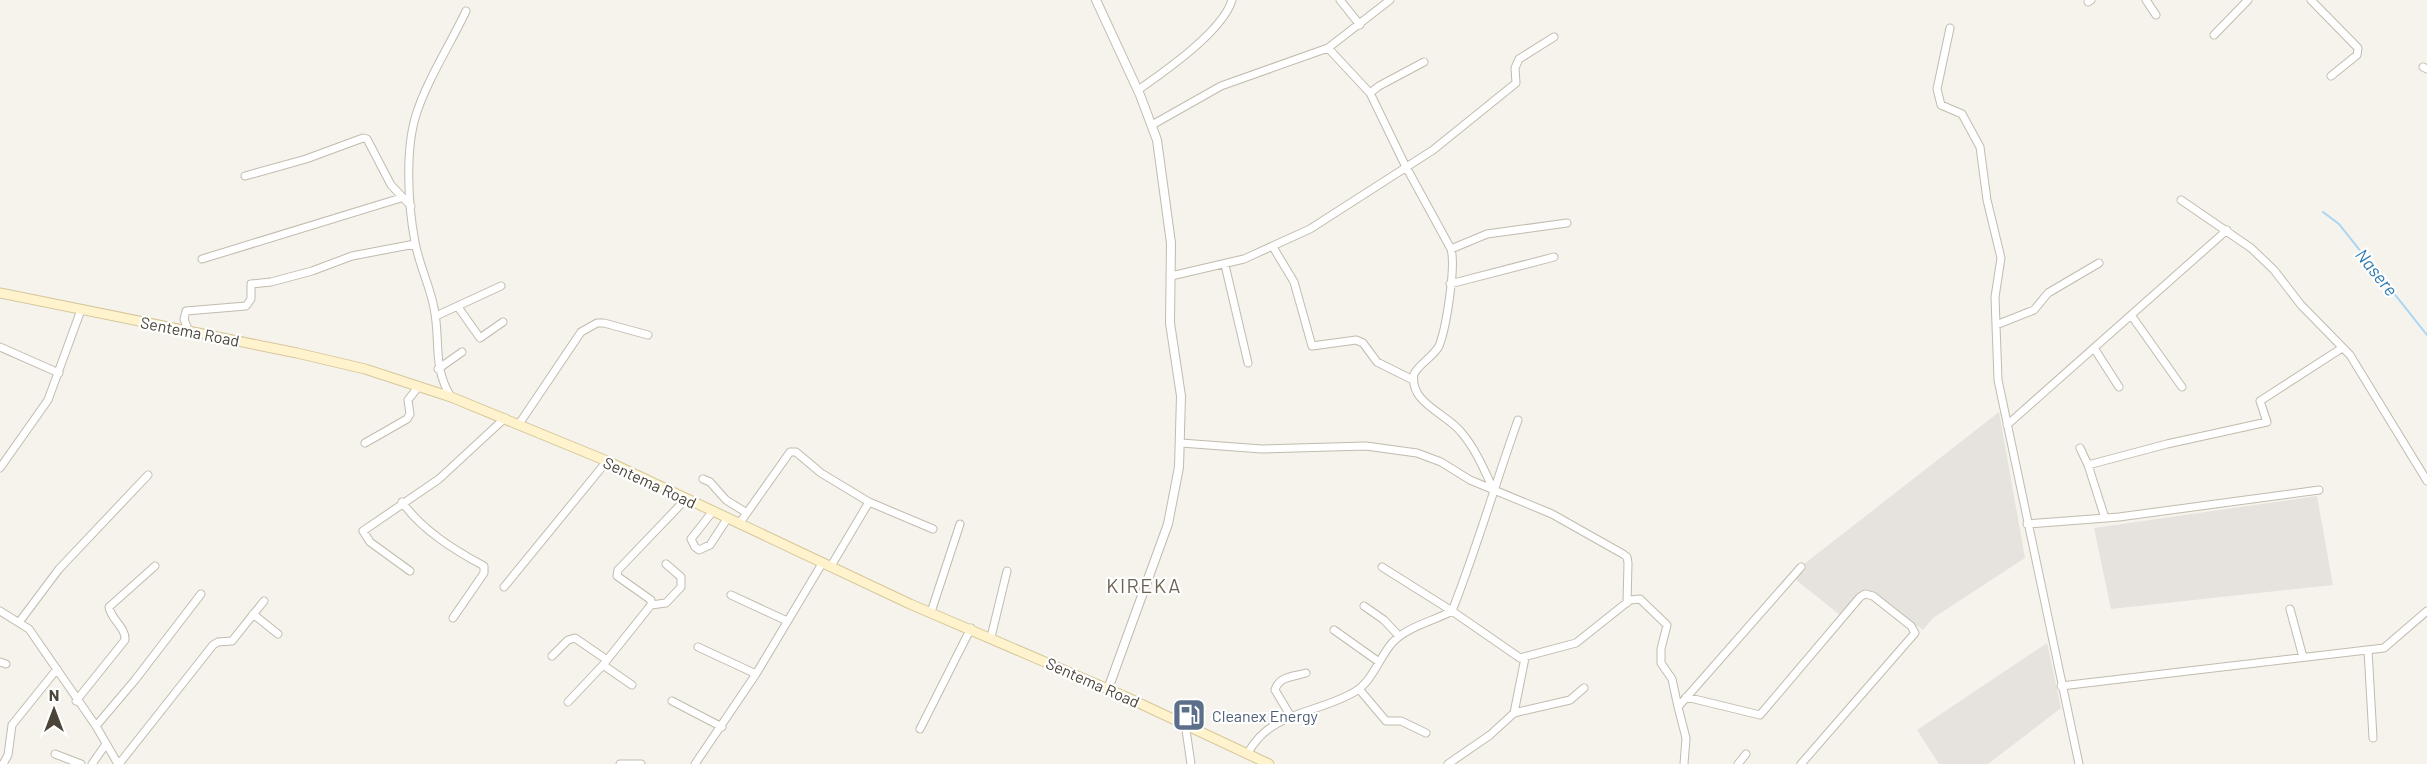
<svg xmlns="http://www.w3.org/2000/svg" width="2427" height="764" viewBox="0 0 2427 764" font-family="Barlow,sans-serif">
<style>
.industrial{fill:#e6e2dd}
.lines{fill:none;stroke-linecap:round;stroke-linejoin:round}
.stream{stroke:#a9d4f2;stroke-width:2}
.minor-casing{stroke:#c2bbae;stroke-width:9}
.tertiary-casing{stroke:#c2bbae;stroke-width:10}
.secondary-casing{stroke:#d6c79b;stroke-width:11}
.minor{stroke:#fff;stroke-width:7}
.tertiary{stroke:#fff;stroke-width:8}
.secondary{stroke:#fff3cd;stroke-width:9}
.labels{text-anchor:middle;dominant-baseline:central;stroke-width:4.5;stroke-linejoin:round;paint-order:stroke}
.street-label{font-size:16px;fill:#4b4439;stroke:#fff}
.service-label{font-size:16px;fill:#4e5e75;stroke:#fff;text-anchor:start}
.water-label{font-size:18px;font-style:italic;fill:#2e7ab2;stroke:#fff}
.quarter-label{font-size:20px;letter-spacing:1.5px;fill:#6e6250;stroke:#fff}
</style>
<rect width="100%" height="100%" fill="#f6f3ec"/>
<path class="industrial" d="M 1999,412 L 2025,558 L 1933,618 L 1923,630 L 1865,589 L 1840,615 L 1790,575 Z
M 2317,496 L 2333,585 L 2111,609 L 2094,528 Z
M 2047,643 L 2061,708 L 1988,764 L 1939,764 L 1917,730 Z"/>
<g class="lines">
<path class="stream" d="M 2323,212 L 2339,224 L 2427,335"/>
<defs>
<path id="minor" d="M 1340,0 L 1360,25
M 2146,0 L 2156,15
M 2311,0 L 2358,48 L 2357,55 L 2331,76
M 2088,2 L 2091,0
M 1950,28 L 1937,89 L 1941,105 L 1962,114 L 1980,147 L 1987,200 L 2001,258 L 1995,297 L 1998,380 L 2079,764
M 2214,35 L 2248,0
M 1328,48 L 1370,93 L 1405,165 L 1451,249 C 1456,267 1446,329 1439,346 C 1433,357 1420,363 1414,374 C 1409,403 1446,413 1461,432 C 1475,448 1484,469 1493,489
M 2423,67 L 2427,69
M 1138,90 C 1164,72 1223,31 1232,0
M 1370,93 L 1379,86 L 1424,62
M 1152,125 L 1221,86 L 1328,48 L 1390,0
M 245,176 L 306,159 L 363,138 L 367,139 L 391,185 L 411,206
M 2181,200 L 2251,248 L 2274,270 L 2301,305 L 2350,355 L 2427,481
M 1273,247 L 1294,282 L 1312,346 L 1356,340 L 1363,343 L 1377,362 L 1413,380
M 1451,249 L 1487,234 L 1567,223
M 202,259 L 401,198
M 1225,265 L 1248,363
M 1171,276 L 1244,259 L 1310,229 L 1433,150 L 1516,83 L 1515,68 L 1519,59 L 1554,37
M 1450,284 L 1554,257
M 458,307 L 480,338 L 503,322
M 2131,315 L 2182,387
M 436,316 L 501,286
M 1996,325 L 2034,310 L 2048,293 L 2099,263
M 189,332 L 184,319 L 186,311 L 246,306 L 251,299 L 251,284 L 271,282 L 312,271 L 352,256 L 415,244
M 0,347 L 59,373
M 2094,348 L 2119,387
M 438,369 L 462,352
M 451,397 C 432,366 441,342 434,308 C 430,286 419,265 415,242 C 408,206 405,150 416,115 C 426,82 451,43 466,11
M 519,424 L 581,332 L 597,323 L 604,323 L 648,335
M 2007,425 L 2227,230
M 365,443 L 407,419 L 410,414 L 408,400 L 419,386
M 1181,443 L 1262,449 L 1366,446 L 1417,453 L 1441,462 L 1470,480 L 1552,514 L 1623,554 L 1627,557 L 1628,563 L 1627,603
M 2080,448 L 2088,465 L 2105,518
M 2088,465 L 2167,444 L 2267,422 L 2260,401 L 2342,348
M 0,468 L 48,400 L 81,310
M 703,479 L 710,482 L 726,500 L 747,513
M 402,502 C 422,530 454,550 484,566 L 484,573 L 453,618
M 869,502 L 933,529
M 713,511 L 691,539 L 695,547 L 699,550 L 710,545 L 727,519
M 739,524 L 790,452 L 796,452 L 821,473 L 869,502 L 831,566
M 2027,524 L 2119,517 L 2319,490
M 1382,567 L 1452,611 L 1520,658 L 1576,643 L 1630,600 L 1640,599 L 1667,625 L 1661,649 L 1661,663 L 1672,679 L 1678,707
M 410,571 L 370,542 L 363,531 L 439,479 L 505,418
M 504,587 L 607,461
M 731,595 L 787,621
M 651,605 L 666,603 L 681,587 L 681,577 L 666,564
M 1364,606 L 1384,620 L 1399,636
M 2290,609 L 2303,657
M 0,611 L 29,629 L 96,726 L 118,764
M 931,612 L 960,524
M 253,614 L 278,634
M 20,621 L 59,569 L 148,475
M 1334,630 L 1379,662
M 991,637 L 1007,571
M 698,647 L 756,674
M 2368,650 L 2373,738
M 552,656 L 568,640 L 575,638 L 607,660
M 0,662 L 6,664
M 603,665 L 632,685
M 2061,686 L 2384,648 L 2427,611
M 1359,689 L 1386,721 L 1401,721 L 1426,733
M 1686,697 L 1760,715 L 1860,597 L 1865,594 L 1873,596 L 1911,626 L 1915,633 L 1801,764
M 76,701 L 125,640 C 126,627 111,620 109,607 L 155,566
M 672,701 L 722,727
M 568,702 L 603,665 L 651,605 L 651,600 L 617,576 L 618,570 L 686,499
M 1514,713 L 1525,658
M 1290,715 L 1275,690 C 1279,676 1293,677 1306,673
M 1185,723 L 1191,764
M 96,726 L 135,680 L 201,594
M 920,729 L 971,628
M 1248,753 C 1271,710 1319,714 1356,691 C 1373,680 1379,658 1392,643 C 1406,627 1434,621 1452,611 C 1477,548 1495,484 1518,420
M 55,754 L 81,764
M 3,764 L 8,755 L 12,725 L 57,669
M 92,764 L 106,744
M 119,764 L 213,645 L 218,642 L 232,641 L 264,601
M 620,764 L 641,764
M 695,764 L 756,674 L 823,562
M 1448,764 L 1490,735 L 1514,713 L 1570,700 L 1584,688
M 1684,764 L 1686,738 L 1678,707 L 1801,567
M 1738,764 L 1746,754"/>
<path id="tertiary" d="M 1096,0 L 1140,95 L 1157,140 L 1171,243 L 1170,323 L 1181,396 L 1179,467 L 1168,524 L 1108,689"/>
<path id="secondary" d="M 0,293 L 297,353 L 365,369 L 451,397 L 607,461 L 910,604 L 1124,696 L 1269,764"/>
</defs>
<use href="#minor" class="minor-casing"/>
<use href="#tertiary" class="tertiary-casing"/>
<use href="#secondary" class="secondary-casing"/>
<use href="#minor" class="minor"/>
<use href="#tertiary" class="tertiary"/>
<use href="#secondary" class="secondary"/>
</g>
<defs>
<symbol id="fuel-square" viewBox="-11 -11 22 22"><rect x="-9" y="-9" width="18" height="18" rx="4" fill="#5c6f8a" stroke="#fff"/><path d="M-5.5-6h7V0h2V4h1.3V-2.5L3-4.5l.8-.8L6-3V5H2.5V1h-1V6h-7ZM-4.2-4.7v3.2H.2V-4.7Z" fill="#fff"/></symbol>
</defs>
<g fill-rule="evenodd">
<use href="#fuel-square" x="1170" y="696" width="38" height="38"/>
</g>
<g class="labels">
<g class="street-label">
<text transform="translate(190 331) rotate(11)">Sentema Road</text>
<text transform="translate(650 482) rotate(25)">Sentema Road</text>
<text transform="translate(1093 682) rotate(24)">Sentema Road</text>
</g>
<g class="service-label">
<text x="1212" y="715">Cleanex Energy</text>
</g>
<g class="water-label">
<text transform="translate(2377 272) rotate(51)">Nasere</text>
</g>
<g class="quarter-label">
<text x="1144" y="585">KIREKA</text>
</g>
</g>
<g transform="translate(54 710)" stroke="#ffffff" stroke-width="4.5" paint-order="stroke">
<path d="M0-4.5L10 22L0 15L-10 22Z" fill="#4b4439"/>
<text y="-9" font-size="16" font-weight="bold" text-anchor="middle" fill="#4b4439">N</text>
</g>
</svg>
